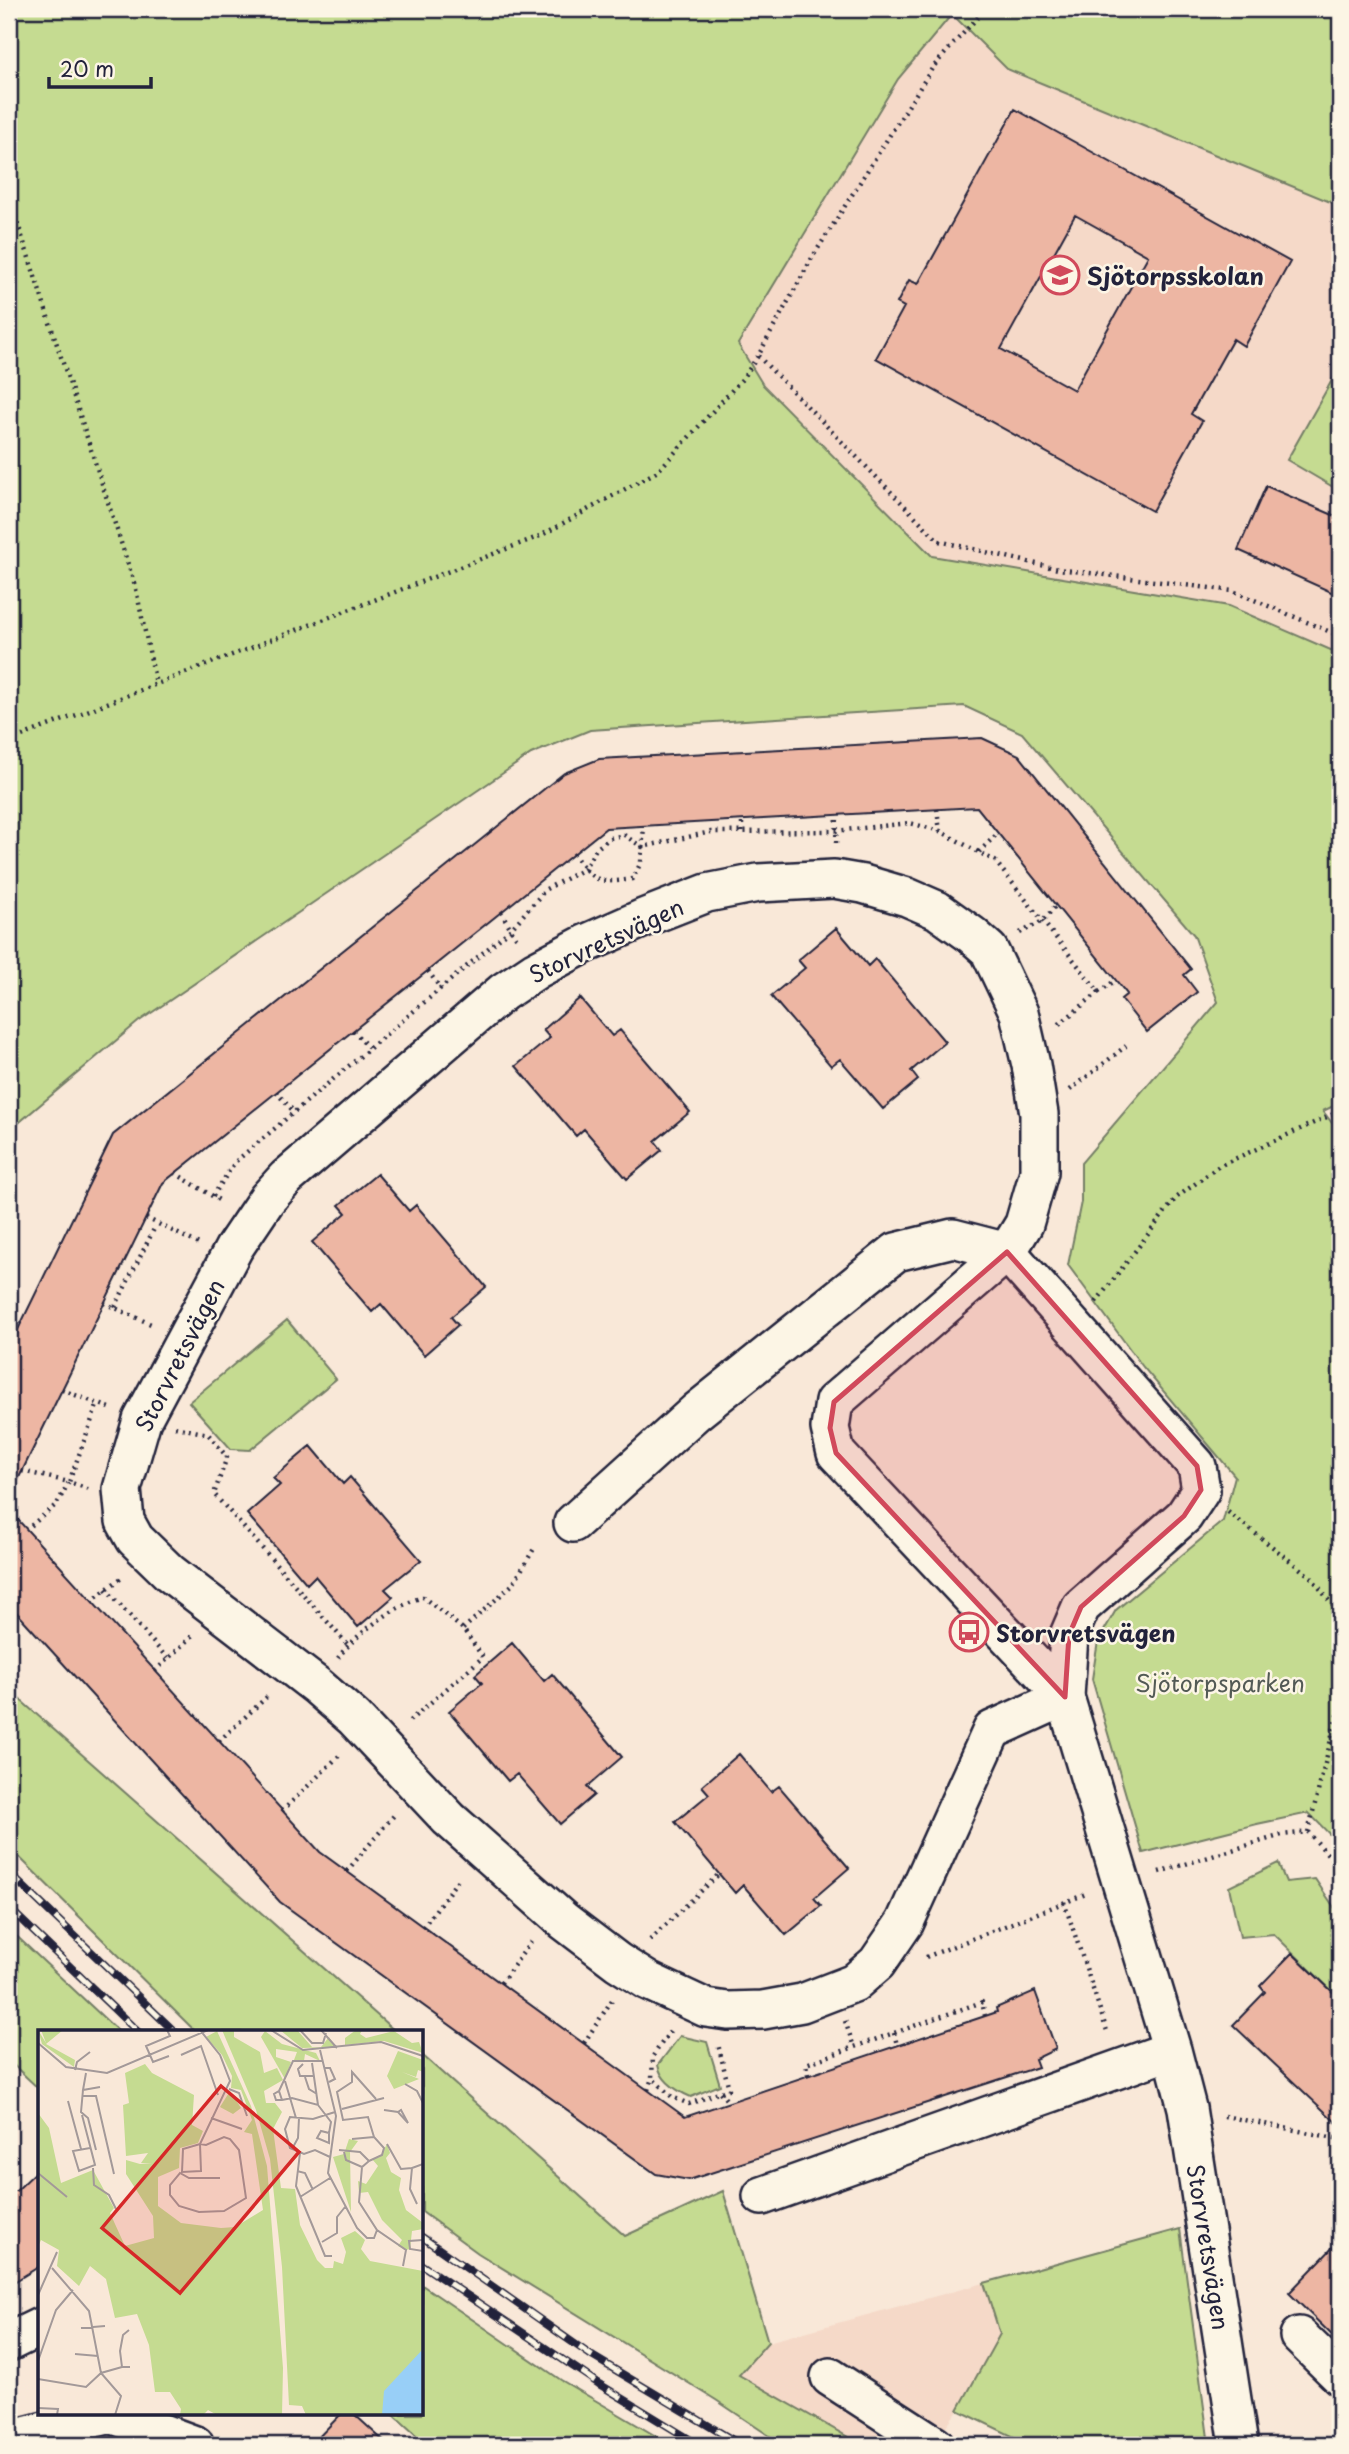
<svg xmlns="http://www.w3.org/2000/svg" width="1349" height="2454" viewBox="0 0 1349 2454" font-family="'Playpen Sans',sans-serif">
<style>
.built{fill:#f5d9c8}
.green{fill:#c5db91;stroke:#747e66;stroke-width:2}
.building{fill:#edb6a3;stroke:#22223b;stroke-width:2;fill-rule:evenodd}
.lines{fill:none;stroke-linecap:round;stroke-linejoin:round}
.minor-casing{stroke:#22223b;stroke-width:42}
.path{stroke:#22223b;stroke-width:4.5;stroke-dasharray:2 5;stroke-linecap:butt}
.minor{stroke:#fcf5e5;stroke-width:37}
.rail-casing{stroke:#22223b;stroke-width:8}
.rail{stroke:#fcf5e5;stroke-width:5;stroke-dasharray:16;stroke-linecap:butt}
.marked{fill:#d1495b;fill-opacity:0.2;stroke:#d1495b;stroke-width:5;stroke-linejoin:round}
.labels{text-anchor:middle;dominant-baseline:central;stroke-width:5;stroke-linejoin:round;paint-order:stroke}
.poi-label{font-size:23px;font-weight:bold;fill:#22223b;stroke:#fcf5e5;text-anchor:start}
.street-label{font-size:23px;fill:#22223b;stroke:#fcf5e5}
.park-label{font-size:23px;fill:#535a55;stroke:#fcf5e5}
.inset-road{fill:none;stroke:#a39999;stroke-width:2}
.view{fill:#d62828;fill-opacity:0.15;stroke:#d62828;stroke-width:3.5}
.inset-edge{fill:none;stroke:#22223b;stroke-width:3.5}
</style>
<rect width="100%" height="100%" fill="#f9e8d8"/>
<filter id="ink" filterUnits="userSpaceOnUse"><feTurbulence type="fractalNoise" baseFrequency=".0143" numOctaves="2"/><feDisplacementMap in="SourceGraphic" scale="14" xChannelSelector="R" yChannelSelector="G"/><feConvolveMatrix kernelMatrix="1 2 1 2 8 2 1 2 1" color-interpolation-filters="sRGB"/></filter>
<g filter="url(#ink)">
<path class="built" d="M 952,14 L 1007,69 L 1340,206 L 1340,654 L 1229,606 L 932,556 L 763,385 L 738,344 L 898,79 Z
M 984,2283 L 1000,2334 L 958,2410 L 932,2445 L 862,2445 L 738,2375 L 768,2342 Z"/>
<path class="green" d="M 9,9 L 1340,9 L 1340,206 L 1007,69 L 952,14 L 898,79 L 738,344 L 763,385 L 932,556 L 1229,606 L 1340,654 L 1340,1103 L 1323,1111 L 1332,1123 L 1340,1119 L 1340,1845 L 1309,1813 L 1257,1824 L 1143,1853 L 1092,1679 L 1098,1641 L 1116,1610 L 1223,1521 L 1235,1476 L 1143,1367 L 1068,1265 L 1081,1202 L 1081,1163 L 1218,1002 L 1194,935 L 1022,733 L 964,706 L 590,730 L 531,754 L 138,1022 L 9,1131 Z
M 1340,366 L 1340,491 L 1287,460 Z
M 287,1320 L 336,1379 L 250,1450 L 231,1449 L 189,1402 Z
M 9,1690 L 396,2032 L 196,2032 L 9,1847 Z
M 1278,1863 L 1286,1882 L 1315,1879 L 1340,1916 L 1340,1988 L 1335,1994 L 1274,1934 L 1240,1937 L 1229,1887 Z
M 9,1929 L 119,2032 L 40,2032 L 40,2090 L 9,2061 Z
M 680,2036 L 707,2042 L 720,2085 L 691,2097 C 677,2091 661,2081 658,2065 Z
M 422,2055 L 625,2236 L 723,2191 L 768,2342 L 739,2375 L 862,2445 L 783,2445 L 716,2400 L 478,2253 L 422,2212 Z
M 1180,2229 L 1209,2445 L 1031,2445 L 958,2410 L 1000,2334 L 984,2283 Z
M 422,2285 L 561,2380 L 671,2445 L 427,2445 L 393,2414 L 422,2414 Z"/>
<path class="building" d="M 1015,109 L 1290,262 L 1244,346 L 1233,339 L 1191,414 L 1202,421 L 1152,511 L 876,358 L 904,307 L 897,303 L 909,280 L 918,284 ZM 1075,215 L 1148,256 L 1074,390 L 1001,349 Z
M 1266,486 L 1340,518 L 1340,596 L 1238,550 Z
M 982,738 L 1019,755 L 1191,969 L 1184,975 L 1197,992 L 1147,1032 L 1121,999 L 1127,994 L 977,807 L 606,828 L 163,1183 L 9,1498 L 9,1348 L 113,1135 L 564,773 L 599,759 Z
M 836,928 L 868,966 L 875,959 L 945,1042 L 911,1071 L 918,1080 L 883,1109 L 840,1059 L 831,1066 L 771,996 L 805,968 L 798,960 Z
M 580,998 L 612,1036 L 620,1030 L 690,1112 L 655,1141 L 662,1150 L 627,1179 L 584,1129 L 576,1136 L 516,1066 L 550,1038 L 543,1030 Z
M 377,1174 L 409,1211 L 416,1205 L 486,1287 L 451,1317 L 458,1325 L 424,1355 L 381,1304 L 372,1312 L 312,1242 L 346,1213 L 339,1205 Z
M 311,1446 L 343,1484 L 350,1477 L 421,1560 L 385,1589 L 393,1597 L 358,1627 L 315,1576 L 307,1584 L 247,1514 L 280,1485 L 273,1478 Z
M 9,1510 L 320,1852 L 685,2117 L 997,2012 L 996,2008 L 1035,1991 L 1056,2049 L 1035,2059 L 1038,2067 L 689,2180 L 656,2174 L 280,1902 L 9,1604 Z
M 512,1643 L 544,1681 L 552,1674 L 622,1757 L 587,1787 L 594,1795 L 560,1824 L 517,1774 L 508,1781 L 449,1711 L 482,1683 L 475,1675 Z
M 739,1754 L 771,1792 L 779,1786 L 849,1868 L 814,1898 L 821,1906 L 786,1935 L 743,1885 L 735,1893 L 675,1822 L 709,1794 L 702,1786 Z
M 1292,1953 L 1340,1999 L 1340,2126 L 1233,2025 L 1265,1992 L 1260,1986 Z
M 40,2168 L 40,2266 L 9,2285 L 9,2191 L 16,2191 Z
M 1340,2240 L 1340,2343 L 1289,2293 Z
M 341,2414 L 354,2414 L 388,2445 L 311,2445 Z"/>
<g class="lines">
<defs>
<path id="minor" d="M 573,1523 L 696,1412 L 896,1252 L 953,1238 L 1007,1252 L 1024,1224 L 1039,1172 L 1039,1114 L 1031,1065 L 1019,1013 L 989,950 L 972,935 L 937,910 L 907,897 L 863,884 L 834,879 L 758,883 L 707,893 L 646,917 L 585,944 L 536,970 L 503,992 L 286,1178 L 267,1199 L 234,1248 L 142,1420 L 122,1489 L 125,1521 L 135,1539 L 170,1573 L 317,1686 L 354,1718 L 449,1819 L 564,1921 L 618,1962 L 648,1981 L 706,2008 L 728,2011 L 763,2010 L 802,2003 L 854,1983 L 877,1963 L 905,1922 L 992,1730 L 1065,1697
M 1065,1697 L 836,1453 L 830,1428 L 834,1402 L 1007,1252 L 1197,1466 L 1201,1490 L 1184,1516 L 1081,1607 L 1069,1635 L 1065,1697 L 1172,2050 L 1187,2108 L 1239,2445
M 762,2196 L 1172,2050
M 1299,2336 L 1340,2376
M 9,2342 L 40,2327
M 830,2377 L 935,2445
M 9,2440 L 111,2414 L 195,2445"/>
</defs>
<use href="#minor" class="minor-casing"/>
<path class="path" d="M 9,196 L 136,589 L 156,684
M 758,356 L 939,541 L 1058,569 L 1233,591 L 1340,636
M 9,741 L 540,536 L 658,471 L 743,378 L 758,356 L 812,258 L 933,67 L 985,9
M 937,809 L 940,831
M 742,832 L 742,818
M 836,843 L 837,815
M 979,852 L 998,833
M 573,853 C 593,882 598,884 633,879 L 641,862 L 644,826
M 501,912 L 517,939
M 1020,933 L 1043,921 L 1056,905
M 428,971 L 441,989
M 1099,992 L 1116,980
M 353,1031 L 369,1048
M 1070,1090 L 1126,1046
M 276,1092 L 294,1112
M 175,1173 L 222,1202
M 213,1196 L 235,1162 L 511,929 L 546,889 L 584,869 L 596,849 L 610,838 L 624,835 L 642,847 L 711,832 L 836,831 L 910,823 L 940,831 L 995,861 L 1099,992 L 1058,1025
M 146,1218 L 199,1244
M 1096,1302 L 1176,1198 L 1219,1166 L 1340,1111
M 104,1303 L 153,1325
M 115,1307 L 154,1229
M 62,1390 L 110,1408
M 175,1427 L 208,1434 L 227,1457 L 214,1494 L 348,1645
M 22,1471 L 69,1482 L 57,1504 L 27,1529
M 88,1489 L 69,1482 L 98,1403
M 1228,1512 L 1312,1578 L 1340,1615
M 106,1589 L 168,1659
M 91,1601 L 124,1576
M 463,1629 L 513,1584 L 535,1547
M 338,1658 C 354,1635 396,1605 423,1597 L 463,1629 L 483,1657 L 407,1723
M 155,1671 L 193,1635
M 219,1741 L 270,1694
M 282,1811 L 342,1753
M 1308,1832 L 1340,1703
M 347,1871 L 395,1814
M 1159,1872 L 1282,1835 L 1308,1832 L 1340,1868
M 1064,1902 L 1108,2034
M 423,1927 L 460,1877
M 650,1940 L 719,1874
M 926,1957 L 1086,1894
M 501,1983 L 533,1939
M 845,2021 L 854,2047
M 670,2031 L 653,2056 L 652,2078 L 672,2097 L 689,2104 L 729,2089 L 718,2044
M 894,2033 L 897,2045
M 584,2043 L 612,2000
M 808,2075 L 806,2064 L 982,2002 L 985,2016
M 648,2090 L 652,2078
M 720,2092 L 728,2102
M 1224,2116 L 1340,2139"/>
<use href="#minor" class="minor"/>
<defs>
<path id="rail" d="M 9,1873 L 175,2032
M 9,1908 L 138,2032
M 422,2237 L 592,2356 L 741,2445
M 422,2265 L 599,2384 L 699,2445"/>
</defs>
<use href="#rail" class="rail-casing"/>
<use href="#rail" class="rail"/>
</g>
</g>
<path class="marked" d="M 1007,1252 L 1197,1466 L 1201,1490 L 1184,1516 L 1081,1607 L 1069,1635 L 1065,1697 L 836,1453 L 830,1428 L 834,1402 Z"/>
<defs>
<symbol id="school-ring" viewBox="-11 -11 22 22"><circle r="9.5" fill="#fcf5e5" stroke="#d1495b" stroke-width="1.5"/><path d="M0-5L7-2L0 1L-7-2ZM-4 1L0 2.5L4 1V4Q0 6-4 4Z" fill="#d1495b"/></symbol>
<symbol id="bus-ring" viewBox="-11 -11 22 22"><circle r="9.5" fill="#fcf5e5" stroke="#d1495b" stroke-width="1.5"/><path d="M-5-6H5V4H4V6H2V4H-2V6H-4V4H-5ZM-3.5-4V0h7V-4ZM-3.5 1.2v1.5H-2V1.2ZM2 1.2v1.5H3.5V1.2Z" fill="#d1495b"/></symbol>
</defs>
<g fill-rule="evenodd">
<use href="#school-ring" x="1038" y="253" width="44" height="44"/>
<use href="#bus-ring" x="947" y="1610" width="44" height="44"/>
</g>
<g class="labels">
<g class="poi-label">
<text x="1087" y="275">Sjötorpsskolan</text>
<text x="996" y="1632">Storvretsvägen</text>
</g>
<g class="street-label">
<text transform="translate(606 940) rotate(-25)">Storvretsvägen</text>
<text transform="translate(179 1355) rotate(-63)">Storvretsvägen</text>
<text transform="translate(1209 2247) rotate(81)">Storvretsvägen</text>
</g>
<g class="park-label">
<text x="1220" y="1682">Sjötorpsparken</text>
</g>
</g>
<g transform="translate(38 2030)">
<rect width="385" height="385" fill="#f9e8d8"/>
<path d="M 0,0 L 8,13 L 3,0 L 25,0 L 8,14 L 37,30 L 36,37 L 4,14 ZM 184,0 L 196,0 L 196,7 L 222,22 L 226,43 L 239,38 L 245,50 L 226,61 L 228,73 L 237,73 L 244,82 L 235,99 L 243,158 L 257,159 L 262,195 L 279,230 L 287,238 L 295,238 L 296,231 L 305,234 L 308,222 L 303,208 L 317,201 L 327,210 L 323,219 L 332,231 L 385,241 L 385,385 L 268,385 L 264,376 L 251,375 L 244,237 L 232,129 L 218,80 ZM 242,0 L 260,1 L 274,17 L 283,17 L 291,7 L 297,17 L 264,18 ZM 318,0 L 324,0 L 322,4 L 328,8 L 356,1 L 374,13 L 381,12 L 385,23 L 346,11 L 307,15 L 307,8 ZM 179,1 L 213,76 L 229,136 L 245,338 L 244,385 L 179,385 L 170,380 L 165,385 L 142,385 L 143,379 L 132,362 L 117,362 L 111,315 L 99,284 L 77,288 L 68,249 L 52,236 L 41,256 L 19,236 L 21,220 L 3,210 L 0,217 L 0,83 L 11,98 L 23,153 L 55,140 L 76,178 L 72,183 L 87,216 L 116,208 L 115,186 L 88,144 L 88,130 L 102,134 L 114,133 L 103,133 L 110,123 L 88,126 L 85,75 L 91,73 L 87,43 L 107,34 L 114,43 L 156,65 L 154,95 L 165,101 L 160,113 L 142,118 L 141,138 L 120,147 L 120,176 L 143,193 L 183,198 L 197,197 L 225,180 L 214,104 L 206,102 L 214,90 L 203,60 L 193,58 L 194,46 L 184,25 L 168,7 ZM 227,1 L 244,14 L 278,23 L 282,31 L 267,24 L 266,31 L 256,30 L 259,22 L 238,19 L 238,27 L 253,32 L 247,49 L 223,7 ZM 360,21 L 385,30 L 385,42 L 380,40 L 378,47 L 364,42 L 381,49 L 356,59 L 349,46 ZM 192,61 L 203,78 L 195,84 L 182,77 ZM 311,109 L 320,111 L 312,122 L 313,182 L 295,127 L 306,124 ZM 349,114 L 352,123 L 348,128 L 353,142 L 363,148 L 361,160 L 368,180 L 385,193 L 385,199 L 374,201 L 372,219 L 368,220 L 360,216 L 364,210 L 344,190 L 330,162 L 321,163 L 320,151 L 328,154 L 340,136 L 334,129 L 342,127 Z" fill="#c5db91"/>
<path d="M 385,319 L 385,385 L 344,385 L 346,361 Z" fill="#98cff7"/>
<path class="inset-road" d="M 129,0 L 132,6 L 108,16 L 115,32 L 131,26M 162,0 L 182,25 L 192,51 L 162,114 L 163,141 L 144,142 L 145,119 L 162,114 L 168,115 L 186,107 L 192,109 L 201,120 L 208,168 L 186,181 L 161,182 L 141,176 L 132,165 L 132,155 L 142,143 L 151,148 L 182,148M 233,0 L 265,20 L 343,12 L 385,26M 262,0 L 274,13 L 285,13 L 288,3M 283,0 L 299,18M 0,13 L 28,37 L 69,43 L 170,0M 282,20 L 298,86 L 290,143 L 319,198 L 329,208 L 336,208 L 339,200M 143,25 L 163,16 L 180,65M 265,34 L 260,39 L 262,46 L 275,46M 287,38 L 292,38 L 297,49 L 291,52M 37,40 L 39,32 L 52,22M 48,43 L 45,60 L 62,57M 267,47 L 271,59 L 279,64M 247,51 L 258,88M 367,54 L 379,61 L 385,73M 191,59 L 201,63 L 209,86M 45,60 L 43,82 L 50,88 L 58,120M 241,61 L 255,31 L 285,31M 45,66 L 58,66 L 76,144M 244,70 L 241,61 L 236,64 L 238,70 L 244,70 L 254,68 L 280,75 L 274,33M 30,71 L 43,119M 280,75 L 293,92 L 291,103 L 283,101 L 279,108 L 291,113 L 291,103M 304,79 L 346,68M 346,80 L 360,82 L 370,93 L 363,80 L 360,82M 44,85 L 57,135 L 41,141 L 35,121 L 52,118M 173,88 L 204,99M 314,109 L 336,107M 349,114 L 363,139 L 374,138M 254,119 L 260,108 L 261,88M 301,120 L 322,122 L 331,131 L 344,125 L 346,118 L 336,107 L 330,87 L 305,90 L 299,62 L 314,52 L 314,42 L 338,69M 306,122 L 308,130 L 324,137 L 331,131M 262,123 L 258,156 L 287,226 L 294,226M 292,127 L 277,120 L 266,124 L 252,118 L 247,99 L 252,87 L 275,89 L 297,82M 324,137 L 321,172 L 339,200 L 368,220 L 365,236M 55,138 L 56,155 L 71,165 L 78,179M 259,141 L 267,143 L 275,160M 0,143 L 29,167M 262,167 L 292,148M 379,174 L 372,159 L 374,138 L 385,134M 385,210 L 371,211 L 372,219 L 385,221M 284,212 L 299,203 L 299,187 L 307,177M 14,238 L 51,281 L 63,343 L 83,366 L 77,385M 0,265 L 19,222M 43,298 L 67,296M 91,300 L 85,305 L 82,321 L 84,337 L 92,337M 37,324 L 60,326M 0,331 L 18,280 L 35,260M 0,349 L 48,357 L 63,343 L 84,337M 0,378 L 20,379 L 19,385"/>
<path class="view" d="M 183,56 L 261,122 L 142,263 L 64,198 Z"/>
<rect width="385" height="385" class="inset-edge"/>
</g>
<rect width="1349" height="2454" fill="none" stroke="#fcf5e5" stroke-width="35"/>
<rect x="18" y="18" width="1314" height="2419" fill="none" stroke="#22223b" stroke-width="2.5" filter="url(#ink)"/>
<path d="M49 77v10h102v-10" fill="none" stroke="#22223b" stroke-width="3.5"/>
<text x="60" y="77" font-size="21" fill="#22223b" stroke="#fcf5e5" stroke-width="5" paint-order="stroke">20 m</text>
</svg>
